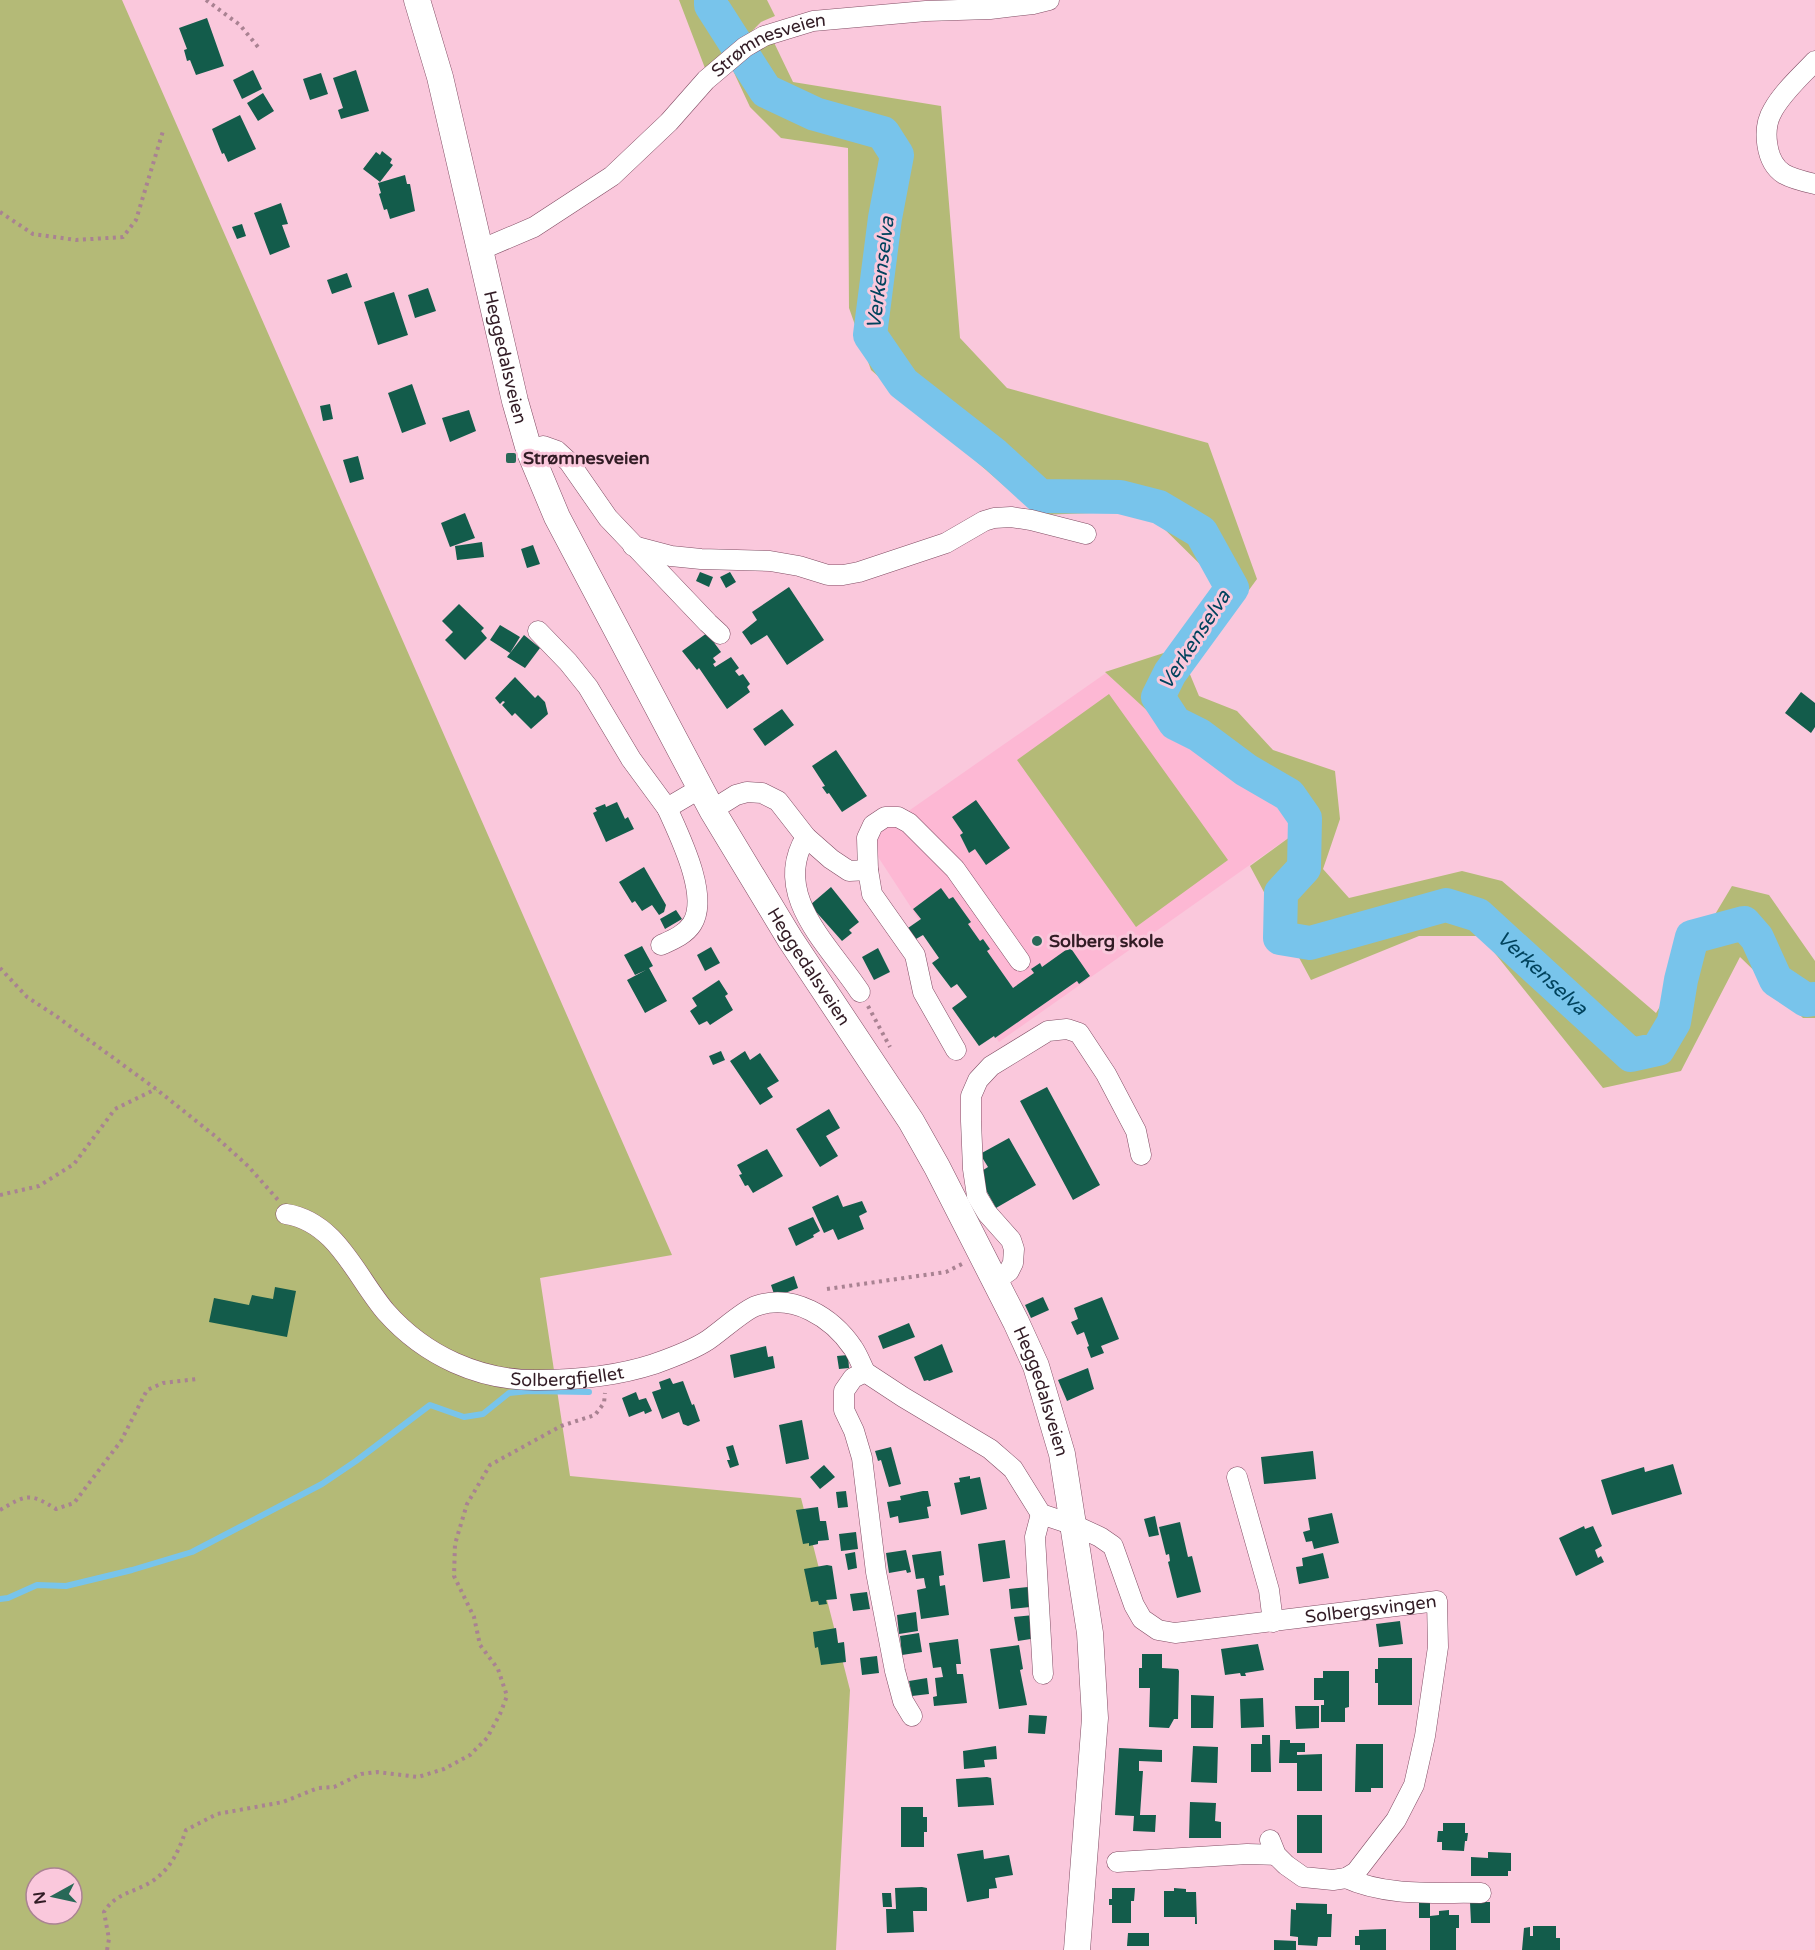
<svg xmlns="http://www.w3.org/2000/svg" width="1815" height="1950" viewBox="0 0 1815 1950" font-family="'Varela Round',sans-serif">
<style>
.built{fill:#fdb8d4}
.green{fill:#b4ba77;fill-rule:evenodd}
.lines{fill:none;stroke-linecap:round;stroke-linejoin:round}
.stream{stroke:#78c4eb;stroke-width:6}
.river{stroke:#78c4eb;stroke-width:34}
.building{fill:#135c4b}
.minor-casing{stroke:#814d64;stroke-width:21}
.major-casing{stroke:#814d64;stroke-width:27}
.path{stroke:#a98292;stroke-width:4;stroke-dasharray:3 4.5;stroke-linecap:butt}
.minor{stroke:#fff;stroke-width:20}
.major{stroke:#fff;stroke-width:26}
.poi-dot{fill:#286857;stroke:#fac8dc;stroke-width:2}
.labels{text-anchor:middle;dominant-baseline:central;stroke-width:6;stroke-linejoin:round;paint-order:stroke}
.street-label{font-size:18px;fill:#321c25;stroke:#fac8dc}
.poi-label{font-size:18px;font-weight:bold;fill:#321c25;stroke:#fac8dc;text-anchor:start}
.water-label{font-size:20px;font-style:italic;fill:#00435d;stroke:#fac8dc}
</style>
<rect width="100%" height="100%" fill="#fac8dc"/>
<path class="built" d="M 1106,673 L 1177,738 L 1249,777 L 1291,790 L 1298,831 L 999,1042 L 867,840 Z"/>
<path class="green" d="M 0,0 L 122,0 L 672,1255 L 540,1278 L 570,1476 L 801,1498 L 850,1690 L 836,1950 L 0,1950 ZM 36,1878 L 72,1878 L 72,1914 L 36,1914 Z
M 679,0 L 767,0 L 775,16 L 761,22 L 708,76 Z
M 767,28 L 793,82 L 941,106 L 960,338 L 1007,388 L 1208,443 L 1257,579 L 1189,672 L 1199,696 L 1237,711 L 1273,750 L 1335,771 L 1340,819 L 1323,869 L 1349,898 L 1462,871 L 1502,881 L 1656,1013 L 1732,886 L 1769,895 L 1815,961 L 1815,1018 L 1803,1018 L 1740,957 L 1681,1071 L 1603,1088 L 1481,936 L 1419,936 L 1311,980 L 1250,866 L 1298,831 L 1291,789 L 1249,776 L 1178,739 L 1105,672 L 1176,649 L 1218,582 L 1146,511 L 1038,515 L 871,370 L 849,308 L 848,148 L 781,138 L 750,107 L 729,62 Z
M 1109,694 L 1228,860 L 1136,927 L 1017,760 Z"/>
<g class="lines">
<path class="stream" d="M 0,1599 L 8,1598 L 37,1585 L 66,1586 L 132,1570 L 192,1552 L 322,1484 L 356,1461 L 430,1405 L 464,1417 L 483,1414 L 509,1393 L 529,1391 L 589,1392"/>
<path class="river" id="s1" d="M 711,0 L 711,5 L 766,91 L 815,114 L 883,133 L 897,155 L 885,218 L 870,335 L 903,383 L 995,455 L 1040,496 L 1120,497 L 1159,507 L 1201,532 L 1232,588 L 1170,673 L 1158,697 L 1175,723 L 1199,735 L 1246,770 L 1289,795 L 1305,818 L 1304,868 L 1281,893 L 1280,938 L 1310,943 L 1446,905 L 1478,915 L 1631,1055 L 1658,1049 L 1674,1022 L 1681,980 L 1692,937 L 1744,923 L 1757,938 L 1776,980 L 1806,1000 L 1815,999"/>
</g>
<path class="building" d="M 207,18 L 224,66 L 196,75 L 190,60 L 187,61 L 184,50 L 187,49 L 179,28 Z
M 253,70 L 262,89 L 242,99 L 233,80 Z
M 356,70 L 369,111 L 341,119 L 338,110 L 343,108 L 333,78 Z
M 321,73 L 328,94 L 310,100 L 303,79 Z
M 263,93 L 274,111 L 258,121 L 247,103 Z
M 240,115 L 256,149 L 228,162 L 224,153 L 222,154 L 212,129 Z
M 382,151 L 392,159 L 390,163 L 393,165 L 380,182 L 363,169 L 376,152 L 380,155 Z
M 405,175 L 407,184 L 410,184 L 415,211 L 390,219 L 387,209 L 384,210 L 379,194 L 381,193 L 378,183 Z
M 281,203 L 288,224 L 282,225 L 290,247 L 270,255 L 254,213 Z
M 242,224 L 246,236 L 237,239 L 232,227 Z
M 347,273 L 352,287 L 332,294 L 327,280 Z
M 428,288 L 436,311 L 415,318 L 408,295 Z
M 394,292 L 408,335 L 378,345 L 364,302 Z
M 412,384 L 426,424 L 402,433 L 388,393 Z
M 330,404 L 333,419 L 323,421 L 320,406 Z
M 469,410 L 476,431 L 450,442 L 442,418 Z
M 358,456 L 364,479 L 350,483 L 343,460 Z
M 465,513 L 475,538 L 450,547 L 441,523 Z
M 482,542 L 484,557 L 457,560 L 455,546 Z
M 533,545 L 540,564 L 527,568 L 521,549 Z
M 700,572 L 713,577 L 709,587 L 696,581 Z
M 730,572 L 736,582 L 726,588 L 720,577 Z
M 789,587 L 824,640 L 787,665 L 767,635 L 751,645 L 742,632 L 757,620 L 752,612 Z
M 459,604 L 484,628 L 481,631 L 487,638 L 465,660 L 445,640 L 453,632 L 442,621 Z
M 500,625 L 520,637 L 510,653 L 490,640 Z
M 707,633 L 721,652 L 713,658 L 716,662 L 713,664 L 715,667 L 731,657 L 739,668 L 735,671 L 739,676 L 743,674 L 750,684 L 747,687 L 750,692 L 727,709 L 699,668 L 697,670 L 682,651 Z
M 524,635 L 540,648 L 525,668 L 507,657 Z
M 515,677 L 535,698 L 538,695 L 545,702 L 548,714 L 531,729 L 515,713 L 512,716 L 502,705 L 505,702 L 503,701 L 500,704 L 495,698 Z
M 1801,692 L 1815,703 L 1815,727 L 1811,733 L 1785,713 Z
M 782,709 L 794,725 L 765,746 L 753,729 Z
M 836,750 L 867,796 L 842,812 L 829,793 L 827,794 L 822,787 L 825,786 L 812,766 Z
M 976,800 L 1010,848 L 986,865 L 975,849 L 969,853 L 960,835 L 963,833 L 952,817 Z
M 617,802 L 625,819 L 628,817 L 634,829 L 606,842 L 593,813 L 597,811 L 595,808 L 605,804 L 606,807 Z
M 644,867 L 666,905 L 664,912 L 659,915 L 652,905 L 642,911 L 635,901 L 632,903 L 619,882 Z
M 831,887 L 859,922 L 849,930 L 852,933 L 842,941 L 810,905 Z
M 941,888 L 949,899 L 953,897 L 971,922 L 968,924 L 980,941 L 983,939 L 990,949 L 987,951 L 1013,988 L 1034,973 L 1031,969 L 1040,963 L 1042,967 L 1070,947 L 1090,976 L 1079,984 L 1077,981 L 995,1038 L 994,1036 L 979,1046 L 952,1008 L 967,997 L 957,984 L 951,988 L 932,963 L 939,958 L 923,935 L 916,939 L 908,928 L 921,919 L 913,909 Z
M 676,910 L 682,919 L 665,929 L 660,919 Z
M 642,946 L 653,966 L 649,968 L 667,1001 L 645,1013 L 627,980 L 646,970 L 635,975 L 624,955 Z
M 711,947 L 720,963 L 705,971 L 697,955 Z
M 878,948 L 890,972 L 874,980 L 862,957 Z
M 719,980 L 728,994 L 725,996 L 733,1010 L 710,1025 L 707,1021 L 699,1025 L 690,1011 L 697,1006 L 692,998 Z
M 721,1051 L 725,1060 L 713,1065 L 709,1056 Z
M 745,1051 L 750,1060 L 760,1053 L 779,1081 L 767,1088 L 773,1097 L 760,1105 L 730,1061 Z
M 1047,1087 L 1100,1185 L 1073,1200 L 1020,1101 Z
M 829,1109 L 840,1128 L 826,1136 L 838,1156 L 820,1167 L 796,1129 Z
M 1009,1138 L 1036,1185 L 996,1208 L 977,1174 L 988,1167 L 980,1154 Z
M 767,1149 L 783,1176 L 753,1193 L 748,1185 L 745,1186 L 739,1175 L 742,1174 L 737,1165 Z
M 838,1195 L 843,1207 L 862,1201 L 867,1212 L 859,1216 L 864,1229 L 838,1240 L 833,1229 L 824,1233 L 812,1207 Z
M 813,1217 L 820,1231 L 813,1235 L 814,1237 L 796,1246 L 788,1228 Z
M 794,1276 L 798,1288 L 775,1297 L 771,1285 Z
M 275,1287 L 296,1291 L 287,1337 L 209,1322 L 214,1298 L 249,1305 L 252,1295 L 273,1299 Z
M 1043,1297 L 1049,1310 L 1031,1318 L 1025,1305 Z
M 1102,1297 L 1119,1339 L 1101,1346 L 1104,1353 L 1091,1358 L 1087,1347 L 1089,1346 L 1084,1332 L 1077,1335 L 1071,1322 L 1078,1319 L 1074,1308 Z
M 909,1323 L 915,1337 L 883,1349 L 878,1336 Z
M 942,1344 L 953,1372 L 929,1381 L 928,1380 L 924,1381 L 914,1357 Z
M 766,1346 L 768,1357 L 773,1356 L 775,1368 L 734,1378 L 730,1355 Z
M 848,1355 L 849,1368 L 839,1369 L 837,1356 Z
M 1088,1368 L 1094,1389 L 1067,1401 L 1058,1380 Z
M 670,1378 L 673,1384 L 683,1381 L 692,1405 L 694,1404 L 700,1421 L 688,1426 L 683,1424 L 679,1412 L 662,1419 L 652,1392 L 661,1389 L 659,1382 Z
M 636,1392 L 639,1400 L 646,1398 L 652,1411 L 645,1414 L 644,1411 L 629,1417 L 622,1398 Z
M 802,1420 L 809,1459 L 786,1464 L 779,1425 Z
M 733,1445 L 739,1465 L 730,1468 L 727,1460 L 730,1460 L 726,1447 Z
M 891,1447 L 901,1484 L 889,1487 L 881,1460 L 878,1461 L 875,1451 Z
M 1313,1451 L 1316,1479 L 1264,1484 L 1261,1457 Z
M 1673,1464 L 1682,1494 L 1612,1515 L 1601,1480 L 1644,1467 L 1645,1472 Z
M 824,1465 L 835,1477 L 820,1489 L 810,1477 Z
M 970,1476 L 970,1479 L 980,1477 L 987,1509 L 961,1515 L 954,1483 L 960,1482 L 959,1478 Z
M 846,1491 L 848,1507 L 838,1508 L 836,1492 Z
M 923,1491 L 928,1491 L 931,1506 L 927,1507 L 929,1518 L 899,1523 L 898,1516 L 890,1518 L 887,1502 L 901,1500 L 900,1496 Z
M 818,1507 L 820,1521 L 826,1521 L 829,1540 L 818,1541 L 818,1544 L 809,1546 L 809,1543 L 803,1544 L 796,1510 Z
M 1332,1513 L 1339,1543 L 1314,1549 L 1312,1541 L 1306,1542 L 1303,1532 L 1310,1530 L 1308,1518 Z
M 1155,1516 L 1159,1535 L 1149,1537 L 1144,1519 Z
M 1180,1522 L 1188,1557 L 1192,1556 L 1201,1592 L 1177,1598 L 1168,1562 L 1170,1561 L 1169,1554 L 1166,1555 L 1159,1527 Z
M 1584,1526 L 1585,1529 L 1593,1526 L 1602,1546 L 1595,1550 L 1598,1558 L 1601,1556 L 1604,1562 L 1576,1576 L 1559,1538 Z
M 856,1532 L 858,1549 L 841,1551 L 839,1534 Z
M 1005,1540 L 1010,1578 L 983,1582 L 978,1544 Z
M 906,1550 L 911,1572 L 907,1573 L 906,1570 L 889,1573 L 886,1553 Z
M 941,1551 L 944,1575 L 939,1576 L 940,1586 L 945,1585 L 949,1615 L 921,1619 L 917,1590 L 926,1588 L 925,1584 L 924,1578 L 916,1579 L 912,1555 Z
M 855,1552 L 857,1568 L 848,1570 L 845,1554 Z
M 1323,1553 L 1329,1578 L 1299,1584 L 1296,1567 L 1303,1566 L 1302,1558 Z
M 827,1565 L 832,1566 L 837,1599 L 826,1600 L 827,1604 L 819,1605 L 818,1601 L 811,1602 L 804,1569 Z
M 1028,1587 L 1030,1607 L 1011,1609 L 1009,1589 Z
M 867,1592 L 870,1609 L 853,1611 L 850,1594 Z
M 916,1612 L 918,1631 L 899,1634 L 897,1615 Z
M 1034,1615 L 1037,1638 L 1018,1641 L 1014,1617 Z
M 1400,1621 L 1403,1644 L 1379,1647 L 1376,1624 Z
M 836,1628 L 838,1643 L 844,1642 L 846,1662 L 821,1665 L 818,1647 L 815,1648 L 813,1632 Z
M 919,1633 L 922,1652 L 902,1655 L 900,1636 Z
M 958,1639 L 961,1664 L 956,1664 L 957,1674 L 963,1674 L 967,1703 L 934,1706 L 933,1697 L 937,1696 L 935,1678 L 943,1677 L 941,1667 L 933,1668 L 929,1643 Z
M 1258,1644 L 1264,1670 L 1245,1673 L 1246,1676 L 1241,1676 L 1240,1673 L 1225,1675 L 1221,1649 Z
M 1019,1645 L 1023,1669 L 1020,1670 L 1027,1705 L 999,1709 L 990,1649 Z
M 1142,1654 L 1162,1654 L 1162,1668 L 1178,1669 L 1179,1671 L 1178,1719 L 1174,1719 L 1169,1728 L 1149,1727 L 1150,1688 L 1139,1688 L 1139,1668 L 1142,1668 Z
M 877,1656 L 879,1673 L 862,1675 L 860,1658 Z
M 1378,1658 L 1412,1658 L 1412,1705 L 1378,1705 L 1378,1683 L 1375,1683 L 1375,1669 L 1378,1669 Z
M 1323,1671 L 1349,1671 L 1349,1707 L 1345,1708 L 1345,1722 L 1321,1722 L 1321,1705 L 1324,1705 L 1324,1700 L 1314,1700 L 1314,1678 L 1323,1678 Z
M 927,1678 L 929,1694 L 912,1696 L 909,1681 Z
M 1191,1695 L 1214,1696 L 1213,1728 L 1191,1728 Z
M 1263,1698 L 1264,1727 L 1241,1728 L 1240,1699 Z
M 1295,1706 L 1319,1706 L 1319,1728 L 1296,1729 Z
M 1029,1715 L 1047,1716 L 1045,1734 L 1028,1733 Z
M 1262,1735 L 1270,1735 L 1271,1772 L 1251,1772 L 1251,1744 L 1262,1744 Z
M 1280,1740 L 1290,1740 L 1290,1743 L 1305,1743 L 1305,1752 L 1297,1752 L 1297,1755 L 1322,1754 L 1322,1791 L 1297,1791 L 1297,1763 L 1279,1763 Z
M 1356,1744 L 1383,1744 L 1383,1788 L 1371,1788 L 1371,1792 L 1355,1792 Z
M 996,1746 L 997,1759 L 984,1760 L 985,1767 L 964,1769 L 963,1751 Z
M 1193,1746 L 1218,1747 L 1217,1783 L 1191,1782 Z
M 1119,1748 L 1162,1750 L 1162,1762 L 1139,1761 L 1139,1771 L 1143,1771 L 1140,1815 L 1156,1815 L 1155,1832 L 1133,1831 L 1134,1816 L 1115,1815 Z
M 987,1777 L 991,1778 L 994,1805 L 958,1807 L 956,1779 Z
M 1190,1802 L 1216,1803 L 1215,1821 L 1221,1822 L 1221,1838 L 1189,1838 Z
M 901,1807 L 923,1807 L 923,1817 L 927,1817 L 927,1832 L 924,1832 L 924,1847 L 901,1847 Z
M 1297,1815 L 1322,1815 L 1322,1853 L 1297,1853 Z
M 1443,1823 L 1465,1823 L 1465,1833 L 1468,1833 L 1467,1841 L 1465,1841 L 1464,1851 L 1442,1850 L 1442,1842 L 1437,1842 L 1438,1831 L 1443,1831 Z
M 983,1850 L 984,1859 L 1009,1855 L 1013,1875 L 995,1878 L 997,1888 L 989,1889 L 989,1898 L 967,1902 L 957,1854 Z
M 1488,1852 L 1511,1853 L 1511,1871 L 1508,1871 L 1508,1876 L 1471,1876 L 1471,1857 L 1488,1858 Z
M 922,1887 L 927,1888 L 927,1911 L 913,1911 L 914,1932 L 887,1933 L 886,1909 L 896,1909 L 895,1888 Z
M 1112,1888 L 1135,1888 L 1134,1901 L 1131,1901 L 1131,1923 L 1112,1923 L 1112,1905 L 1109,1905 L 1109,1899 L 1112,1899 Z
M 1174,1888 L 1186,1889 L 1186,1892 L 1196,1892 L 1197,1924 L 1195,1924 L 1195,1917 L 1164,1917 L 1164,1891 L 1174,1891 Z
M 882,1893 L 891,1893 L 892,1907 L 883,1907 Z
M 1419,1900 L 1430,1900 L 1430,1916 L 1439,1915 L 1439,1911 L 1449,1910 L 1449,1915 L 1459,1915 L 1459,1928 L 1456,1928 L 1456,1950 L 1430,1950 L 1430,1918 L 1419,1918 Z
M 1470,1902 L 1490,1902 L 1490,1923 L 1471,1923 Z
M 1296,1903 L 1327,1904 L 1327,1914 L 1332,1914 L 1331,1937 L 1318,1937 L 1317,1946 L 1298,1945 L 1298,1937 L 1290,1936 L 1291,1909 L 1296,1910 Z
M 1533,1926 L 1556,1926 L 1556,1938 L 1560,1938 L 1560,1950 L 1522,1950 L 1524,1928 L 1530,1927 L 1530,1936 L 1533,1936 Z
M 1386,1929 L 1386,1950 L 1360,1950 L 1360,1945 L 1355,1945 L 1355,1936 L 1359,1936 L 1359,1930 Z
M 1128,1933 L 1149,1933 L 1149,1946 L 1127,1946 Z
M 1274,1940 L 1296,1941 L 1296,1950 L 1274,1950 Z"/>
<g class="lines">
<defs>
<g id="minor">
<path d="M 1815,61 C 1800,77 1783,92 1773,110 C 1762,128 1765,162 1784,174 C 1793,179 1806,182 1815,184"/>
<path id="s2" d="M 480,250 L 534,227 L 612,176 L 669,122 L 706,80 L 745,47 L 764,36 L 813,21 L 926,11 L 990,9 L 1033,4 L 1049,0"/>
<path d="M 529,450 L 543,446 L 557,451 L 569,462 L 608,518 L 708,623 L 720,634"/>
<path d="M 633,546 L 671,556 L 701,559 L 770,561 L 799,566 L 828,575 L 843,575 L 859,572 L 946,543 L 984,521 L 994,518 L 1011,517 L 1031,520 L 1086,534"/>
<path d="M 538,631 L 568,662 L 588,687 L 631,759 L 667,808 L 701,788"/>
<path d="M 712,810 L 736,795 L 747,792 L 762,793 L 778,801 L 806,837 L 831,859 L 849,871 L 868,870"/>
<path d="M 806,837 C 770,895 831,947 860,992"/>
<path d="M 661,945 C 672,940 685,935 692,924 C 710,896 679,835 667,808"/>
<path d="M 956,1050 L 923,992 L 915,955 L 872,894 L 868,870 L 867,838 L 873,825 L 885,817 L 898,817 L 909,823 L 955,869 L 1020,961"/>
<path id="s3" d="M 286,1214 C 337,1222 356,1277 386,1312 C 425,1356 480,1381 538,1380 C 577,1380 617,1376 654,1364 C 671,1358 693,1350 708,1340 C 720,1332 744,1310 756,1306 C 793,1293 832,1317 853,1348 C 858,1355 861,1364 865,1372"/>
<path d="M 995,1281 L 1009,1271 L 1013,1263 L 1014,1249 L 1011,1240 L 987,1213 L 977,1196 L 973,1169 L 971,1121 L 971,1096 L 978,1080 L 991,1066 L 1048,1031 L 1067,1029 L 1079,1033 L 1106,1074 L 1136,1131 L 1141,1155"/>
<path d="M 1237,1477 L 1269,1590 L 1273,1622"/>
<path d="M 1041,1514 L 1035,1537 L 1043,1674"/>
<path id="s4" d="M 912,1716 L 903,1701 L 895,1671 L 876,1572 L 862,1458 L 854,1431 L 844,1410 L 844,1391 L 853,1378 L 865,1372 L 903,1397 L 990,1449 L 1013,1469 L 1041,1514 L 1074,1525 L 1100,1537 L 1113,1546 L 1134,1605 L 1142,1619 L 1158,1630 L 1175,1633 L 1437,1601 L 1438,1647 L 1425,1736 L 1414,1785 L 1396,1820 L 1356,1872 L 1346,1878 L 1333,1880 L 1303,1877 L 1286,1865 L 1276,1855 L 1270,1840"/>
<path d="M 1117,1862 L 1247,1854 L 1276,1855"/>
<path d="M 1346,1878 C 1387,1897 1437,1892 1481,1893"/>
</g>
<g id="major">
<path id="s5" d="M 417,0 L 440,77 L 515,401 L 529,450 L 557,517 L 712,810 L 790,939 L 911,1121 L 937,1167 L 1016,1322 L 1036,1366 L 1062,1454 L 1090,1633 L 1095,1718 L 1077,1950"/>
</g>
</defs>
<use href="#minor" class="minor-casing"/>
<use href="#major" class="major-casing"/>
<path class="path" d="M 206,0 L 240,25 L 258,47
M 0,212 L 33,234 L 76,240 L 123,237 L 136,220 L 163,131
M 0,968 L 27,997 L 56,1016 L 156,1089 L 215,1136 L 248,1166 L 278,1200
M 868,1006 L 890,1047
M 0,1195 L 39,1186 L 74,1164 L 115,1109 L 156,1089
M 827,1289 L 946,1272 L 962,1264
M 0,1510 C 26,1495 29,1492 56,1509 L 74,1503 L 121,1441 L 147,1390 L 163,1383 L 197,1379
M 107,1950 L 109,1939 L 104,1912 C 116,1892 135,1893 154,1880 C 172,1867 179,1850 186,1830 L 217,1814 L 283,1802 L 318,1788 L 334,1787 L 361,1774 L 377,1772 L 418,1777 L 444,1769 L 470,1755 L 487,1738 L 500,1714 L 507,1696 L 498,1669 L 480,1645 L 474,1617 L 454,1576 L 455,1544 L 467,1504 L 490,1465 L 561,1426 L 595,1415 L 604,1403 L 605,1393"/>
<use href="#minor" class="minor"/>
<use href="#major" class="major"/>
</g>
<g class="poi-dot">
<rect x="505" y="452" width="12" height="12" rx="3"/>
<circle cx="1037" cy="941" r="6"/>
</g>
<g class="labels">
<g class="street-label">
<text stroke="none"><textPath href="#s2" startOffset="360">Strømnesveien</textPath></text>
<text stroke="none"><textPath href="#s5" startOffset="368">Heggedalsveien</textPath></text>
<text stroke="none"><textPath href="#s5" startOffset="1052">Heggedalsveien</textPath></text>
<text stroke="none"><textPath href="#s3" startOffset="345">Solbergfjellet</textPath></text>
<text stroke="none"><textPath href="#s5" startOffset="1538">Heggedalsveien</textPath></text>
<text stroke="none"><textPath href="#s4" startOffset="986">Solbergsvingen</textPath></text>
</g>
<g class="poi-label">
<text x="523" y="458">Strømnesveien</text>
<text x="1049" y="941">Solberg skole</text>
</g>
<g class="water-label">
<text transform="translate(881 273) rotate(-83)">Verkenselva</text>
<text transform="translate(1195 640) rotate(-57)">Verkenselva</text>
<text stroke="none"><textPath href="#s1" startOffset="1656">Verkenselva</textPath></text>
</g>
</g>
<g transform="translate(54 1896) rotate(262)"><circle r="28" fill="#fac8dc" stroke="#aa8393" stroke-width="1.5"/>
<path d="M0-4.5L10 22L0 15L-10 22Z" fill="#286857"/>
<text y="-9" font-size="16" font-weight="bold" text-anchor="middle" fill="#321c25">N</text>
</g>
</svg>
